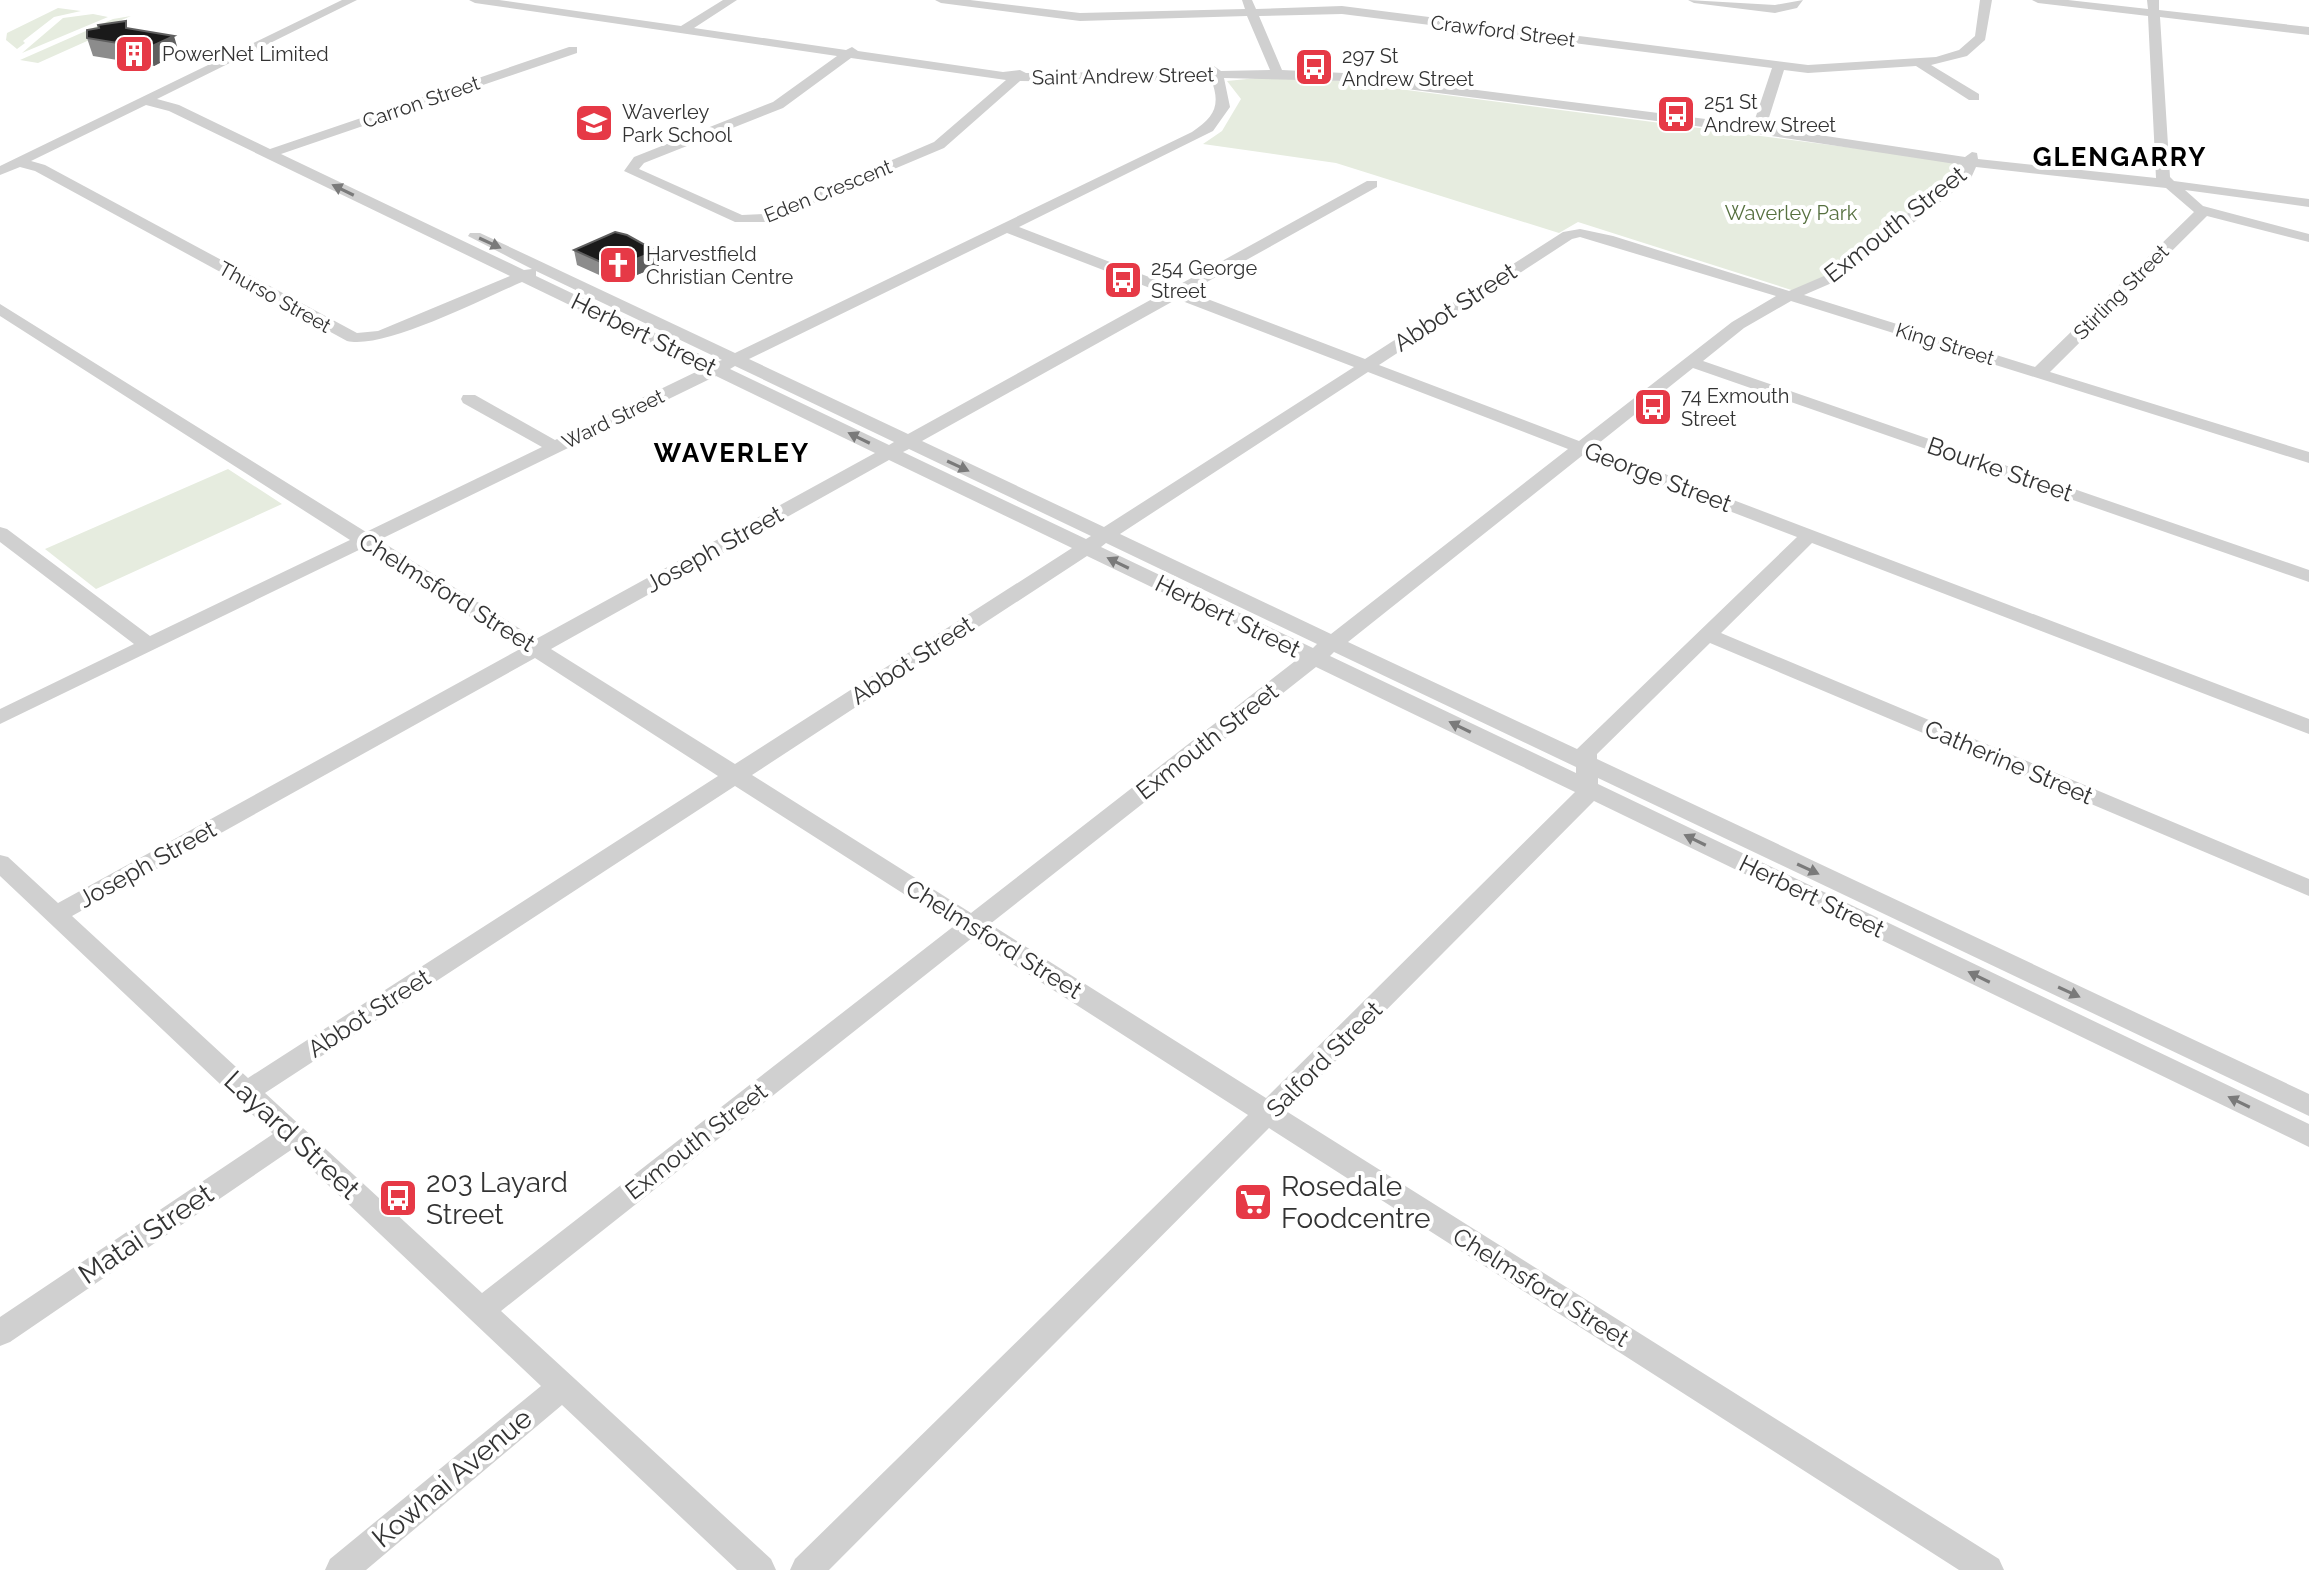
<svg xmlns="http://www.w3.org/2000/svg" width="2309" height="1570" viewBox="0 0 2309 1570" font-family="Raleway,sans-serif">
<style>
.green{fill:#e6ecdf}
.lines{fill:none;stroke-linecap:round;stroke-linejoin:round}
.minor{fill:#d0d0d0;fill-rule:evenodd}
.wall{fill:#8c8c8c}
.shaded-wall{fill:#5f5f5f}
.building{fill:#1a1a1a;stroke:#5f5f5f;stroke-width:2}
.oneway{fill:#7a7a7a}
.labels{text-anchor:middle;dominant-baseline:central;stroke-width:8;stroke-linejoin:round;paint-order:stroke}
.far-street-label{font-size:20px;fill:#333;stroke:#fff}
.far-poi-label{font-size:20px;fill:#333;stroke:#fff;text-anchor:start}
.far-park-label{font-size:20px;fill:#56703f;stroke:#fff}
.street-label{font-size:24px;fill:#333;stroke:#fff}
.far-district-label{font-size:26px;font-weight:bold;letter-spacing:2px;fill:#000;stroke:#fff}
.near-street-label{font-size:28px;fill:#333;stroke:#fff}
.near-poi-label{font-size:28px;fill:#333;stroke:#fff;text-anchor:start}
</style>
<rect width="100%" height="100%" fill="#fff"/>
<path class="green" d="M 58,8 L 81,11 L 54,17 L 23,41 L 25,43 L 17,49 L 6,40 L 7,33 Z
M 93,14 L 108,17 L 22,53 L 63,18 Z
M 131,16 L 98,30 L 105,33 L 38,63 L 20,60 L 113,19 Z
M 1286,75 L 1307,77 L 1977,164 L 1804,294 L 1578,222 L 1559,233 L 1336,163 L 1203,144 L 1222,131 L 1241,99 L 1227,81 Z
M 228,469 L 282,504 L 96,589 L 45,549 Z"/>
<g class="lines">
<path class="minor" d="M 342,0 L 357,0 L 157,99 L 179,105 L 270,149 L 569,47 L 577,47 L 577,53 L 281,154 L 524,270 L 532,269 L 468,236 L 470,233 L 480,233 L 735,353 L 1192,132 C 1215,117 1221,105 1211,79 L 1088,82 L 1020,81 L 944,148 L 768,222 L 735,222 L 624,171 L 634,157 L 773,102 L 837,56 L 475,3 L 469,0 L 499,0 L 681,26 L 723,0 L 737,0 L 694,28 L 846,50 L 852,47 L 858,51 L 1003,72 L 1020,70 L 1026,73 L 1208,71 L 1214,66 L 1221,71 L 1270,70 L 1247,16 L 1080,21 L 941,3 L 935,0 L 970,0 L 1080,13 L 1245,9 L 1242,0 L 1252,0 L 1256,9 L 1342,6 L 1808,65 L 1936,57 L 1959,50 L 1975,36 L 1980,0 L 1992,0 L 1985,40 L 1967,56 L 1931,65 L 1979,94 L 1979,100 L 1969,100 L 1916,66 L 1808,73 L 1784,70 L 1766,127 L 1965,157 L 1972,152 L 1977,153 L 1978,159 L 2156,178 L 2148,16 L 2038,3 L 2032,0 L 2068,0 L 2148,9 L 2147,0 L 2159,0 L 2159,10 L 2309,27 L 2309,35 L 2160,17 L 2170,177 L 2174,181 L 2309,199 L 2309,207 L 2185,190 L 2203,206 L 2309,234 L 2309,242 L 2207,216 L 2050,372 L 2309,452 L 2309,463 L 1791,301 L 1744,328 L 1703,361 L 2309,570 L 2309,582 L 1693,368 L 1594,447 L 2309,719 L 2309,734 L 1812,543 L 1721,633 L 2309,879 L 2309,896 L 1710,643 L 1597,754 L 1597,759 L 2309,1094 L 2309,1116 L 1598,778 L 1598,784 L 2309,1124 L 2309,1147 L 1594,801 L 1286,1111 L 1999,1559 L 2004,1570 L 1959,1570 L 1269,1128 L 829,1570 L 790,1570 L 795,1559 L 1248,1115 L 972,938 L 501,1311 L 771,1559 L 776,1570 L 737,1570 L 562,1405 L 366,1570 L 325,1570 L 330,1559 L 541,1386 L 291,1150 L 10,1342 L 0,1346 L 0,1317 L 273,1134 L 0,876 L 0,855 L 8,857 L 58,903 L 520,649 L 363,548 L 0,724 L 0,709 L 134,644 L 0,542 L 0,527 L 7,529 L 150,636 L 350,540 L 0,316 L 0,304 L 366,532 L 542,447 L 463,403 L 461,399 L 463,395 L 475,395 L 555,440 L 702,369 L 522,282 C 484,298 384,350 347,341 L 35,171 L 20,167 L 0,175 L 0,166 ZM 1342,14 L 1772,68 L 1753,125 L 1344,73 L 1282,70 L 1259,16 ZM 851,58 L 1006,80 L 934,142 L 766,214 L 742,215 L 639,169 L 644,163 L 783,108 ZM 1224,78 L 1344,81 L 1758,134 L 1962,165 L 1960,173 L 1831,273 L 1789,291 L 1613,236 L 1580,229 L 1563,232 L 1365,359 L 1189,292 L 1377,187 L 1377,181 L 1367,181 L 1175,287 L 1019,227 L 1213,131 L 1230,107 ZM 146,105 L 169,111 L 510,276 L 378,331 L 357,333 L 45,165 L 31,161 ZM 1976,167 L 2166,188 L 2194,212 L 2035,367 L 1804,295 L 1841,279 L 1971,178 ZM 1007,233 L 1163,293 L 908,434 L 749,359 ZM 1580,237 L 1776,296 L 1732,322 L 1579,441 L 1379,365 L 1572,239 ZM 536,271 L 722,360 L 716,362 L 536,276 ZM 1177,299 L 1354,367 L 1104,527 L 922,441 ZM 735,366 L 894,442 L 889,445 L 730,369 ZM 1368,372 L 1568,449 L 1331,634 L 1120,534 ZM 716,376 L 875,453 L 536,639 L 379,540 ZM 909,449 L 1091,536 L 1086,539 L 903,452 ZM 1583,455 L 1797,537 L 1577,749 L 1348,642 ZM 889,460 L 1072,548 L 735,764 L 551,649 ZM 1106,543 L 1317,644 L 1313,648 L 1101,547 ZM 1087,556 L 1299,658 L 971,913 L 752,775 ZM 1334,652 L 1576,767 L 1576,773 L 1330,656 ZM 535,658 L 718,776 L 248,1078 L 72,916 ZM 1316,667 L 1575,792 L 1266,1098 L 990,924 ZM 735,786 L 954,926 L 482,1293 L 265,1093 Z
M 1688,0 L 1775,5 L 1803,0 L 1797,8 L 1775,13 L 1694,3 Z"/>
</g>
<path class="wall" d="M 99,28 L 128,29 L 179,53 L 154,66 L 93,56 L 87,38 Z
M 574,250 L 656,251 L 659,266 L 617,283 L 577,265 Z"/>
<path class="shaded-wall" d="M 174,36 L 179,53 L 154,66 L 148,48 Z
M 656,251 L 659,266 L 617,283 L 614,268 Z"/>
<path class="building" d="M 126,21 L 126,28 L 174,36 L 148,48 L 87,38 L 87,30 L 99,28 L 98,25 Z
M 615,232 L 627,235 L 656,251 L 614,268 L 574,250 Z"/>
<defs><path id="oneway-solid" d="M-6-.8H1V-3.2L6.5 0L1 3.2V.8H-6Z" transform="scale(2)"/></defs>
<g class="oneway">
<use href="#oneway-solid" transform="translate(343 190) rotate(-154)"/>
<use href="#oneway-solid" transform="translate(490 243) rotate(25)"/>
<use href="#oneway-solid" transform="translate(859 438) rotate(-154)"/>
<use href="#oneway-solid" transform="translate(958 466) rotate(25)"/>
<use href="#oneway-solid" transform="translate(1118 563) rotate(-154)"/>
<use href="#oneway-solid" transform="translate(1460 727) rotate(-154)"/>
<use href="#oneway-solid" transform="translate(1695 840) rotate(-154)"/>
<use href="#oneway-solid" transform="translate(1808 869) rotate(25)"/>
<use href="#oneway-solid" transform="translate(1979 977) rotate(-154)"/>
<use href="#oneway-solid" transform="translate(2069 992) rotate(25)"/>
<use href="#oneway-solid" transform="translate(2239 1102) rotate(-154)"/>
</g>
<defs>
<symbol id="building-square" viewBox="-11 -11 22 22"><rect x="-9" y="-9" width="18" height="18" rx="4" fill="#e63946" stroke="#fff"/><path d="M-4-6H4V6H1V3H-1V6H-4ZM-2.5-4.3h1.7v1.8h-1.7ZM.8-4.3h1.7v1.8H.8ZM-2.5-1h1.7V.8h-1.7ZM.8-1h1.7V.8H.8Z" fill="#fff"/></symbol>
<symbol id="bus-square" viewBox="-11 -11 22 22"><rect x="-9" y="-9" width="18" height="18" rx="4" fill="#e63946" stroke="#fff"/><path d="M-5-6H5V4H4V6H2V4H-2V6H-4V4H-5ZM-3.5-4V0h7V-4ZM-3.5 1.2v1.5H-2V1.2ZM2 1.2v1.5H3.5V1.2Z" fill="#fff"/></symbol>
<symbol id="school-square" viewBox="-11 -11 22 22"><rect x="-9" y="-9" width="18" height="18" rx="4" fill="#e63946" stroke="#fff"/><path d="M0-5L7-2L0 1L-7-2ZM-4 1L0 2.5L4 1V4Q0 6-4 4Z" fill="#fff"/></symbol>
<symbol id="church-square" viewBox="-11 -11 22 22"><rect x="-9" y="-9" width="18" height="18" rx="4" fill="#e63946" stroke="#fff"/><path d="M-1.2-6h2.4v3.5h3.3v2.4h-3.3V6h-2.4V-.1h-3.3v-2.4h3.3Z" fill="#fff"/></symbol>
<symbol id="supermarket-square" viewBox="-11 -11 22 22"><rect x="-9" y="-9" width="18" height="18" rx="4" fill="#e63946" stroke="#fff"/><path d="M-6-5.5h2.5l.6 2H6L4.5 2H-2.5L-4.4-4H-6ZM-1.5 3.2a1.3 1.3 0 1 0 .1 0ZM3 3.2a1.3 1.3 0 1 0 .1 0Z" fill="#fff"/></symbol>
</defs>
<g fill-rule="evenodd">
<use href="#building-square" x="112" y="32" width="44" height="44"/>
<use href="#bus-square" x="1292" y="45" width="44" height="44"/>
<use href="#bus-square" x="1654" y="92" width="44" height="44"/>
<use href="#school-square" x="572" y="101" width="44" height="44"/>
<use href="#church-square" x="596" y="243" width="44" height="44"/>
<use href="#bus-square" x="1101" y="258" width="44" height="44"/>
<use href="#bus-square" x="1631" y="385" width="44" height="44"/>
<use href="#bus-square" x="376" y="1176" width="44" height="44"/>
<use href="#supermarket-square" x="1231" y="1180" width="44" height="44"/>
</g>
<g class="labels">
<g class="far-street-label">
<text transform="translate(1503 31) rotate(7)">Crawford Street</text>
<text transform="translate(1123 76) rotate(-1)">Saint Andrew Street</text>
<text transform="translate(421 102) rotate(-19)">Carron Street</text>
<text transform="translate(828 191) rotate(-22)">Eden Crescent</text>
<text transform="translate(2121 292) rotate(-45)">Stirling Street</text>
<text transform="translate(275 297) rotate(29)">Thurso Street</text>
<text transform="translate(1945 344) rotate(17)">King Street</text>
<text transform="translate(613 419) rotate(-26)">Ward Street</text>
</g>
<g class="far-poi-label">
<text x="162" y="54">PowerNet Limited</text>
<text x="1342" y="56">297 St<tspan x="1342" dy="23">Andrew Street</tspan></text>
<text x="1704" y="102">251 St<tspan x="1704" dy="23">Andrew Street</tspan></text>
<text x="622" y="112">Waverley<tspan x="622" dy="23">Park School</tspan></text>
<text x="646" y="254">Harvestfield<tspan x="646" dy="23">Christian Centre</tspan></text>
<text x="1151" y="268">254 George<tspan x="1151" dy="23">Street</tspan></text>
<text x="1681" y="396">74 Exmouth<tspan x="1681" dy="23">Street</tspan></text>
</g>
<g class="far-park-label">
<text x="1791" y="213">Waverley Park</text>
</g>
<g class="street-label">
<text transform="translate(1895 224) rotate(-38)">Exmouth Street</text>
<text transform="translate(1455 307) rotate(-33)">Abbot Street</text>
<text transform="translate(644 334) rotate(26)">Herbert Street</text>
<text transform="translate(2000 469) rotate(19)">Bourke Street</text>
<text transform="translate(1658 477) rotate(21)">George Street</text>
<text transform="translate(714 549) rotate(-29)">Joseph Street</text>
<text transform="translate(447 592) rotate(32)">Chelmsford Street</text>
<text transform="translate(1228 616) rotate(26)">Herbert Street</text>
<text transform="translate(912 660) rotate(-33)">Abbot Street</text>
<text transform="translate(1207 741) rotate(-38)">Exmouth Street</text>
<text transform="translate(2009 762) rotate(23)">Catherine Street</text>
<text transform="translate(147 864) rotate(-29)">Joseph Street</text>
<text transform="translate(1812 896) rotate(26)">Herbert Street</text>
<text transform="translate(994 939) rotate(32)">Chelmsford Street</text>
<text transform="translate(369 1013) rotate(-33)">Abbot Street</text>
<text transform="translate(1324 1059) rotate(-45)">Salford Street</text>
<text transform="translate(696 1141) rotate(-38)">Exmouth Street</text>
<text transform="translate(1541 1287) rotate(32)">Chelmsford Street</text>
</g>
<g class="far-district-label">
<text x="2120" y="157">GLENGARRY</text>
<text x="732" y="453">WAVERLEY</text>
</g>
<g class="near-street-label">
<text transform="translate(292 1135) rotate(43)">Layard Street</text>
<text transform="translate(146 1234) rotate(-34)">Matai Street</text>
<text transform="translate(452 1478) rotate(-40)">Kowhai Avenue</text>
</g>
<g class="near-poi-label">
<text x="426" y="1182">203 Layard<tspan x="426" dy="32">Street</tspan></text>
<text x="1281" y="1186">Rosedale<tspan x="1281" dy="32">Foodcentre</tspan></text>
</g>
</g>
</svg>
